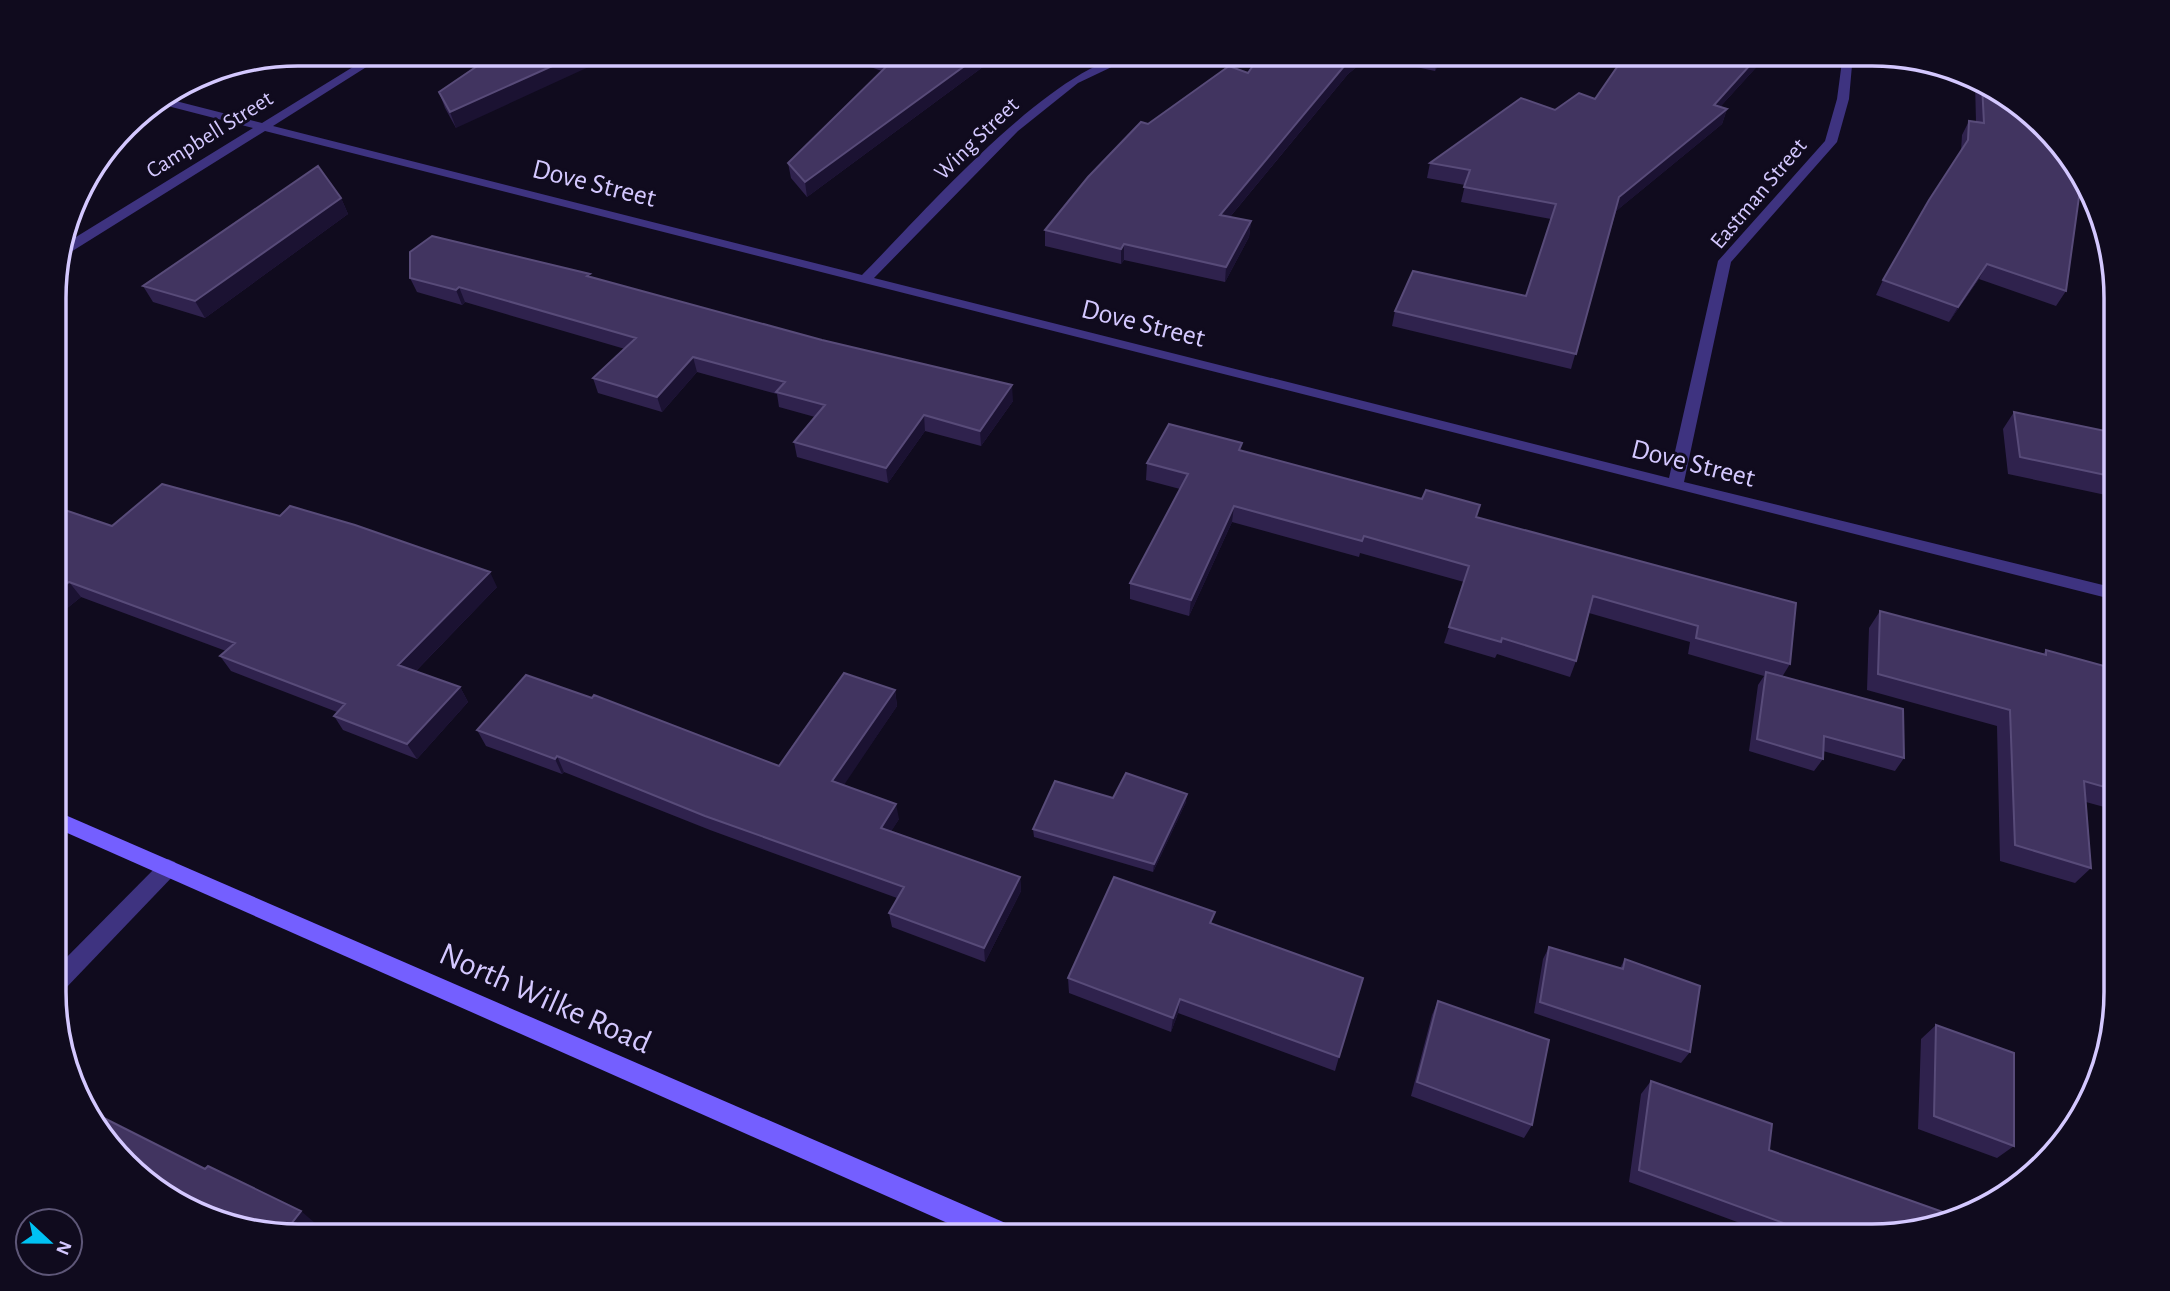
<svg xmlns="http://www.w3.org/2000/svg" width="2170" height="1291" viewBox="0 0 2170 1291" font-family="'Alegreya Sans',sans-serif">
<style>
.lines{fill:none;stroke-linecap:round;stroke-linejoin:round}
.service{fill:#3e3380;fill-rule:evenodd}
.minor{fill:#3e3380;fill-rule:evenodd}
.secondary{fill:#745fff;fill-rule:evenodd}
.wall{fill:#2f224d}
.shaded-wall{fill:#1b1232}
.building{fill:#413460;stroke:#584b79;stroke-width:2}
.labels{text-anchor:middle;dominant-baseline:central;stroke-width:6;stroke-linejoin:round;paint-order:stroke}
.far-street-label{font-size:23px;fill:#d4c8ff;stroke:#100b1e}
.street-label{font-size:28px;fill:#d4c8ff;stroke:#100b1e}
.near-street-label{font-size:33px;fill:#d4c8ff;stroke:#100b1e}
.rim{fill:none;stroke:#d4c8ff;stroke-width:3.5}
</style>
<rect width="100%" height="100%" fill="#100b1e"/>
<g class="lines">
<path class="service" d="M 168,859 L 175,862 L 178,868 L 175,874 L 64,990 L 56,993 L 56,968 L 161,862 Z"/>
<path class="minor" d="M 374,54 L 387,54 L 273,126 L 862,275 C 919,218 1060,54 1139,54 L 1078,83 L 1018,131 L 874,278 L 1669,478 L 1718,261 L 1825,141 L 1837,99 L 1843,54 L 1853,54 L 1849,99 L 1837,142 L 1731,262 L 1684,482 L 2115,588 L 2115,600 L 265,131 L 66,255 L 60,256 L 63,245 L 253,128 L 156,103 L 164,98 L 262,123 Z"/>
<path class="secondary" d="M 56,811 L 1017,1228 L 1020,1237 L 979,1237 L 56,828 Z"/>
</g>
<path class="wall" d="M 495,54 L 456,128 L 445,108 L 439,92 Z
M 833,54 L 1006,54 L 999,60 L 995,58 L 807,197 L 791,178 L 788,163 L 882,71 Z
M 1261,54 L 1444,54 L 1435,71 L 1369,57 L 1348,74 L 1230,217 L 1251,221 L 1249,237 L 1225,282 L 1124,260 L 1121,264 L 1045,246 L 1045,230 L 1148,124 L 1248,73 Z
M 1761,62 L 1720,107 L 1727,109 L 1722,124 L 1616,211 L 1571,369 L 1392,326 L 1395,311 L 1526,296 L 1551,219 L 1461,202 L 1465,185 L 1427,178 L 1430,163 L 1555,110 L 1595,99 Z
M 1975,82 L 1994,87 L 2066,291 L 2056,306 L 1979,279 L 1949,322 L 1876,295 L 1883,280 L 1961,151 L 1962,135 L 1969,121 L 1976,122 Z
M 341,198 L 348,214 L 205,318 L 153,302 L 143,286 Z
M 591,277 L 1013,401 L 981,446 L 925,431 L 888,483 L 797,457 L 794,442 L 815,417 L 779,407 L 777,394 L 697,372 L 662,412 L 598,393 L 593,378 L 625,349 L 465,302 L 462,305 L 417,292 L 410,278 Z
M 2014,412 L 2115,433 L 2115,497 L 2008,474 L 2003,429 Z
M 1241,451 L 1477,517 L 1790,664 L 1782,677 L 1904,758 L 1895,771 L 1823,751 L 1823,759 L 1814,771 L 1749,751 L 1758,685 L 1764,676 L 1688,654 L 1690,642 L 1589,613 L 1576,661 L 1570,677 L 1497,654 L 1495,658 L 1444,643 L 1464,582 L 1360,553 L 1359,557 L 1232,522 L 1189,616 L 1130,599 L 1130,583 L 1180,489 L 1146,480 L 1147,463 Z
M 56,507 L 112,526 L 497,587 L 416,671 L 460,687 L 468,702 L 417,759 L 343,730 L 334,716 L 337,712 L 231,671 L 220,656 L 226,651 L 81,597 L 66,609 L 56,606 Z
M 1880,611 L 2043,654 L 2046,650 L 2115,669 L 2115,810 L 2086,802 L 2091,868 L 2075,883 L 2000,861 L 1997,726 L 1867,690 L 1869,628 Z
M 895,690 L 897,706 L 843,785 L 899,819 L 891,831 L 1020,877 L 1021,891 L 985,962 L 892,927 L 889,913 L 897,898 L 710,830 L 564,772 L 562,774 L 486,746 L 477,730 L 779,766 Z
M 1113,798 L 1186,802 L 1153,872 L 1034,837 L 1033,829 Z
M 1213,924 L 1339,1057 L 1335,1071 L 1178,1013 L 1171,1032 L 1069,993 L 1068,978 Z
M 1549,947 L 1620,968 L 1625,959 L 1690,1052 L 1681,1063 L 1534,1013 L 1543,959 Z
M 1438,1001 L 1532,1125 L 1524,1138 L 1411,1096 L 1432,1015 Z
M 1936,1025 L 2014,1146 L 1997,1158 L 1918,1129 L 1921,1039 Z
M 1651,1081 L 1769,1150 L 1887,1236 L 1775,1236 L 1629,1182 L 1641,1094 Z"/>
<path class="shaded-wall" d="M 579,54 L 617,54 L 456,128 L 450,112 Z
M 981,54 L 995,54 L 995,58 L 807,197 L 805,182 Z
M 999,54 L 1006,54 L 999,60 Z
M 1356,54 L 1369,54 L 1369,57 L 1348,74 L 1219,230 L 1220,215 L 1350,59 Z
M 1439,54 L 1444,54 L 1435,71 L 1438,56 Z
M 1760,54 L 1764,54 L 1761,62 L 1709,119 L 1714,105 Z
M 1727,109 L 1722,124 L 1615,212 L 1619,197 Z
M 341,198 L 348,214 L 205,318 L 195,301 Z
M 1251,221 L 1249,237 L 1225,282 L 1226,267 Z
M 1124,244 L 1124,260 L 1121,264 L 1121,249 Z
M 1987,264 L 1979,279 L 1949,322 L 1958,307 Z
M 459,287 L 465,302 L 462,305 L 456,290 Z
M 693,357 L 697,372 L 662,412 L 657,397 Z
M 1012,385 L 1013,401 L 981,446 L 980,431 Z
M 924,415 L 925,431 L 888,483 L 886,468 Z
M 1234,506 L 1232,522 L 1189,616 L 1191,600 Z
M 490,572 L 497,587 L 407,680 L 398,665 Z
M 69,582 L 81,597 L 66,609 L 56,597 L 56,592 Z
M 460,687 L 468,702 L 417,759 L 407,744 Z
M 895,690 L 897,706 L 836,797 L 832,781 Z
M 557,756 L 564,772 L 562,774 L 555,759 Z
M 1187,794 L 1186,802 L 1153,872 L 1154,864 Z
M 896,804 L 899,819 L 884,843 L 881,828 Z
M 1020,877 L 1021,891 L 985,962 L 984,948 Z
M 1180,999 L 1178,1013 L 1171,1032 L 1173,1018 Z
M 301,1211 L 315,1223 L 305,1237 L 298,1237 L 284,1233 Z"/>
<path class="building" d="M 495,54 L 579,54 L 450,112 L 439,92 Z
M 873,54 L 981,54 L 805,182 L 788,163 L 892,61 Z
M 1261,54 L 1356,54 L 1350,59 L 1220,215 L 1251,221 L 1226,267 L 1124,244 L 1121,249 L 1045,230 L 1088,177 L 1141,122 L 1148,124 L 1229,66 L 1248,73 Z
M 1626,54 L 1760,54 L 1714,105 L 1727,109 L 1619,197 L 1576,354 L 1395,311 L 1413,271 L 1526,296 L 1556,204 L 1464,187 L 1470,170 L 1430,163 L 1521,98 L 1555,110 L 1579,93 L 1595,99 Z
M 1982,84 L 1994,87 L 2082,175 L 2066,291 L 1987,264 L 1958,307 L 1883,280 L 1929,200 L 1968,140 L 1969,121 L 1984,123 Z
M 318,166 L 341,198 L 195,301 L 143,286 Z
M 432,236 L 590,274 L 587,276 L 822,340 L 1012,385 L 980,431 L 924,415 L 886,468 L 794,442 L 825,405 L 776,392 L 785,382 L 693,357 L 657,397 L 593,378 L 636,338 L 459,287 L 456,290 L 410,278 L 410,252 Z
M 2014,412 L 2115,433 L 2115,477 L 2020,457 Z
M 1169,424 L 1242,443 L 1239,450 L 1422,499 L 1426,490 L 1480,505 L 1476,517 L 1796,603 L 1790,664 L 1696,638 L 1698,626 L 1593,596 L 1576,661 L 1502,638 L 1501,642 L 1449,627 L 1469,566 L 1364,536 L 1362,541 L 1234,506 L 1191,600 L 1130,583 L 1188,474 L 1147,463 Z
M 162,484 L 280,516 L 290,506 L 355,525 L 490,572 L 398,665 L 460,687 L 407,744 L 334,716 L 345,704 L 220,656 L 235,643 L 69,582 L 56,592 L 56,507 L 112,526 Z
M 1880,611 L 2046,655 L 2046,650 L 2115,669 L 2115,790 L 2084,781 L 2091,868 L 2015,845 L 2010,710 L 1878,674 Z
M 1766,672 L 1903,709 L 1904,758 L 1824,736 L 1823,759 L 1757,739 Z
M 844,673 L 895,690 L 832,781 L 896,804 L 881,828 L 1020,877 L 984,948 L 889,913 L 904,887 L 705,816 L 557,756 L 555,759 L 477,730 L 526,675 L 592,698 L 594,695 L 779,766 Z
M 1126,773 L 1187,794 L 1154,864 L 1033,829 L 1055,781 L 1113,798 Z
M 1114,877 L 1215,912 L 1210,923 L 1363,978 L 1339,1057 L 1180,999 L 1173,1018 L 1068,978 Z
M 1549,947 L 1623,969 L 1625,959 L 1700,986 L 1690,1052 L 1540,1002 Z
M 1438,1001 L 1549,1040 L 1532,1125 L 1417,1082 Z
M 1936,1025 L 2014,1053 L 2014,1146 L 1934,1116 Z
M 1651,1081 L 1772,1124 L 1769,1150 L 1954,1216 L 1887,1236 L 1819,1236 L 1639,1170 Z
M 88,1110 L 205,1169 L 208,1166 L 301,1211 L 284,1233 L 176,1204 L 95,1128 Z"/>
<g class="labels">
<g class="far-street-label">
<text transform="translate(210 135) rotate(-32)">Campbell Street</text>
<text transform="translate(977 139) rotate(-44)">Wing Street</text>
<text transform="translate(1759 194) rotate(-50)">Eastman Street</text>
</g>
<g class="street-label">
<text transform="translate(594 184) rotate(14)">Dove Street</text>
<text transform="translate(1143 324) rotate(14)">Dove Street</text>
<text transform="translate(1693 464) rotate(14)">Dove Street</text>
</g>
<g class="near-street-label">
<text transform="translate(545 999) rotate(24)">North Wilke Road</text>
</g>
</g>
<path d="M0 0H2170V1291H0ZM298 66H1872A232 232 0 0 1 2104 298V992A232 232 0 0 1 1872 1224H298A232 232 0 0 1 66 992V298A232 232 0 0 1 298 66Z" fill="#100b1e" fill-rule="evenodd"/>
<path class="rim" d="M298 66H1872A232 232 0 0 1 2104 298V992A232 232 0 0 1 1872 1224H298A232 232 0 0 1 66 992V298A232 232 0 0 1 298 66Z"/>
<g transform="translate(49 1242) rotate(112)"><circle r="33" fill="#100b1e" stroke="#5e5778" stroke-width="2"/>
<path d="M0-5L12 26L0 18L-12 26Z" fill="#00c2f3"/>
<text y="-10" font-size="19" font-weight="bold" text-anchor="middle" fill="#d4c8ff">N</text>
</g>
</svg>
